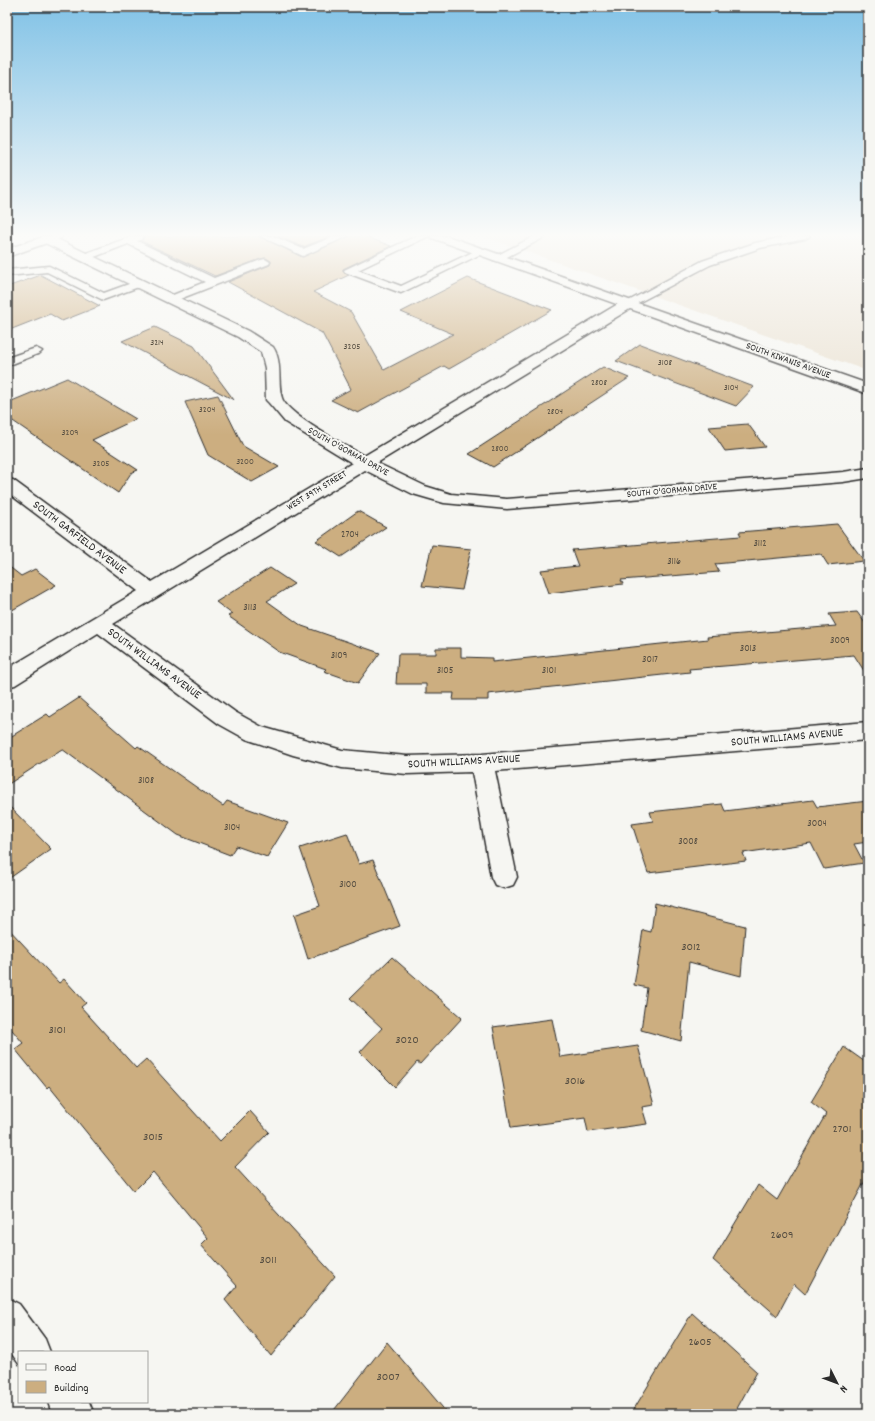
<svg xmlns="http://www.w3.org/2000/svg" width="875" height="1421" viewBox="0 0 875 1421" font-family="Dekko,sans-serif">
<style>
.built{fill:#e9e0d0}
.building{fill:#ccae80;stroke:#2b2b2b}
.lines{fill:none;stroke-linecap:round;stroke-linejoin:round}
.lane-casing{stroke:#2b2b2b;stroke-width:3}
.street-casing{stroke:#2b2b2b;stroke-width:3}
.secondary-casing{stroke:#2b2b2b;stroke-width:3}
.primary-casing{stroke:#2b2b2b;stroke-width:3}
.lane{fill:#f6f6f2;fill-rule:evenodd}
.street{fill:#f6f6f2;fill-rule:evenodd}
.secondary{fill:#f6f6f2;fill-rule:evenodd}
.primary{fill:#f6f6f2;fill-rule:evenodd}
.labels{text-anchor:middle;dominant-baseline:central;stroke-width:4;stroke-linejoin:round;paint-order:stroke}
.far-number-label{font-size:9px;fill:#534c40}
.far-street-label{font-size:10px;fill:#2b2b2b;stroke:#f6f6f2}
.number-label{font-size:10px;fill:#534c40}
.street-label{font-size:12px;fill:#2b2b2b;stroke:#f6f6f2}
.near-number-label{font-size:12px;fill:#534c40}
</style>
<rect width="100%" height="100%" fill="#f6f6f2"/>
<filter id="ink" filterUnits="userSpaceOnUse"><feTurbulence type="fractalNoise" baseFrequency=".025" numOctaves="2"/><feDisplacementMap in="SourceGraphic" scale="8" xChannelSelector="R" yChannelSelector="G"/><feConvolveMatrix kernelMatrix="1 2 1 2 8 2 1 2 1" color-interpolation-filters="sRGB"/></filter>
<g filter="url(#ink)">
<path class="built" d="M 482,236 L 868,236 L 868,371 Z"/>
<path class="building" d="M 144,236 L 259,236 L 302,257 L 349,236 L 364,236 L 391,246 L 343,269 L 344,273 L 349,275 L 313,292 L 351,312 L 384,370 L 453,334 L 401,312 L 468,278 L 552,310 L 449,369 L 444,366 L 358,413 L 331,400 L 351,389 L 322,333 L 228,282 L 270,265 L 271,261 L 266,258 L 261,259 L 215,276 L 141,241 Z
M 277,236 L 331,236 L 303,247 Z
M 41,275 L 100,306 L 62,321 L 50,314 L 7,331 L 7,287 Z
M 155,327 L 194,346 L 234,400 L 122,341 Z
M 640,344 L 717,373 L 754,387 L 736,406 L 616,361 Z
M 603,367 L 629,378 L 493,467 L 469,454 Z
M 67,378 L 136,419 L 92,440 L 138,470 L 131,473 L 118,493 L 7,417 L 7,403 Z
M 218,395 L 243,446 L 279,467 L 252,482 L 208,455 L 185,402 Z
M 748,424 L 765,447 L 725,451 L 709,427 Z
M 358,511 L 386,527 L 341,557 L 316,541 Z
M 837,524 L 864,561 L 828,565 L 821,554 L 715,564 L 719,572 L 621,580 L 623,584 L 549,593 L 541,570 L 578,566 L 572,550 L 741,536 L 739,532 Z
M 432,545 L 471,549 L 462,590 L 422,586 Z
M 7,565 L 21,576 L 35,569 L 56,585 L 7,613 Z
M 270,568 L 294,584 L 267,601 L 302,626 L 380,653 L 358,683 L 324,671 L 326,669 L 279,652 L 228,616 L 232,614 L 216,602 Z
M 857,612 L 865,623 L 868,623 L 868,677 L 854,655 L 689,669 L 690,672 L 488,694 L 488,700 L 453,700 L 454,693 L 426,693 L 426,684 L 396,684 L 398,654 L 436,654 L 436,648 L 461,648 L 461,657 L 492,658 L 492,662 L 708,639 L 707,637 L 836,626 L 829,614 Z
M 79,698 L 136,748 L 138,746 L 223,806 L 227,801 L 288,823 L 267,857 L 236,846 L 230,855 L 178,835 L 62,749 L 7,785 L 7,739 L 47,714 L 50,717 Z
M 813,800 L 817,807 L 868,801 L 868,842 L 854,844 L 864,863 L 824,869 L 811,843 L 743,853 L 746,861 L 648,873 L 632,824 L 653,821 L 650,812 L 722,804 L 725,811 Z
M 7,804 L 51,849 L 7,880 Z
M 347,833 L 359,864 L 373,860 L 400,926 L 308,959 L 294,915 L 320,906 L 300,848 Z
M 655,903 L 745,926 L 741,976 L 689,962 L 681,1041 L 641,1030 L 647,988 L 634,985 L 643,930 L 651,932 Z
M 7,927 L 59,983 L 64,979 L 86,1003 L 81,1007 L 136,1068 L 146,1059 L 220,1141 L 250,1111 L 269,1132 L 235,1167 L 335,1276 L 271,1356 L 225,1300 L 237,1286 L 201,1245 L 208,1238 L 153,1172 L 134,1191 L 49,1086 L 47,1088 L 15,1049 L 23,1043 L 7,1024 Z
M 392,957 L 462,1018 L 420,1064 L 417,1062 L 395,1087 L 360,1052 L 382,1028 L 350,998 Z
M 552,1019 L 560,1057 L 638,1046 L 654,1105 L 642,1107 L 647,1124 L 588,1132 L 585,1118 L 511,1128 L 493,1027 Z
M 844,1047 L 868,1064 L 868,1175 L 805,1294 L 794,1284 L 777,1316 L 713,1260 L 758,1185 L 777,1200 L 826,1114 L 811,1102 Z
M 692,1313 L 757,1372 L 734,1414 L 631,1414 Z
M 387,1342 L 448,1414 L 331,1414 Z"/>
<g class="lines">
<defs>
<path id="lane" d="M 133,236 L 143,236 L 142,239 L 137,241 L 214,278 L 261,260 L 265,259 L 270,262 L 269,264 L 172,302 L 167,299 L 168,297 L 205,282 L 128,244 L 89,259 L 85,260 L 80,257 L 81,255 Z
M 260,236 L 273,236 L 303,249 L 335,236 L 348,236 L 303,256 Z
M 416,236 L 429,236 L 358,270 L 401,286 L 477,250 L 483,250 L 485,252 L 401,293 L 345,272 L 344,270 Z
M 535,236 L 547,236 L 501,260 L 493,260 L 492,258 Z
M 790,236 L 810,236 L 805,239 L 760,248 L 710,265 L 632,306 L 628,307 L 623,304 L 702,261 L 755,243 Z
M 49,266 L 104,293 L 140,280 L 145,283 L 144,285 L 103,300 L 47,272 L 7,276 L 7,270 Z
M 36,348 L 42,351 L 40,353 L 7,366 L 7,358 Z"/>
<path id="street" d="M 43,236 L 51,236 L 248,331 L 273,347 C 283,362 277,382 282,398 C 287,415 347,446 364,456 L 623,301 L 633,301 L 635,304 L 633,307 L 377,463 L 425,486 L 451,494 L 507,499 L 843,472 L 868,468 L 868,478 L 843,482 L 507,509 L 444,503 L 413,494 L 365,470 L 113,624 L 235,712 L 262,727 L 342,750 L 407,756 L 482,754 L 868,722 L 868,740 L 495,771 L 517,877 L 513,885 L 504,888 L 495,885 L 491,877 L 472,772 L 407,774 L 342,768 L 293,755 L 246,739 L 219,724 L 98,633 L 15,685 L 7,687 L 7,669 L 138,591 L 7,492 L 7,479 L 13,480 L 152,582 L 352,463 L 285,422 L 269,403 L 266,400 L 265,368 L 261,352 L 238,337 L 43,242 L 41,239 Z
M 7,1298 L 19,1304 L 45,1339 L 50,1352 L 19,1352 L 19,1364 L 7,1347 Z
M 48,1402 L 89,1402 L 94,1414 L 52,1414 Z"/>
<path id="secondary" d="M 430,236 L 447,236 L 868,384 L 868,394 L 432,238 Z"/>
<path id="primary" d="M 46,236 L 63,236 L 61,238 L 7,257 L 7,249 Z"/>
</defs>
<use href="#lane" class="lane-casing"/>
<use href="#street" class="street-casing"/>
<use href="#secondary" class="secondary-casing"/>
<use href="#primary" class="primary-casing"/>
<use href="#lane" class="lane"/>
<use href="#street" class="street"/>
<use href="#secondary" class="secondary"/>
<use href="#primary" class="primary"/>
</g>
</g>
<linearGradient id="sky" x2="0" y2="1"><stop stop-color="#81c2e6"/><stop offset="0.54" stop-color="#fbfbf9"/><stop offset="1" stop-color="#fbfbf9" stop-opacity="0"/></linearGradient>
<rect width="875" height="435" fill="url(#sky)"/>
<g class="labels">
<g class="far-number-label">
<text x="157" y="343">3214</text>
<text x="352" y="347">3205</text>
<text x="665" y="363">3108</text>
<text x="599" y="383">2808</text>
<text x="731" y="388">3104</text>
<text x="207" y="410">3204</text>
<text x="555" y="412">2804</text>
<text x="70" y="433">3209</text>
<text x="500" y="449">2800</text>
<text x="245" y="462">3200</text>
<text x="101" y="464">3205</text>
</g>
<g class="far-street-label">
<text transform="translate(788 361) rotate(20)">SOUTH KIWANIS AVENUE</text>
<text transform="translate(348 452) rotate(29)">SOUTH O'GORMAN DRIVE</text>
<text transform="translate(317 491) rotate(-31)">WEST 39TH STREET</text>
<text transform="translate(672 491) rotate(-5)">SOUTH O'GORMAN DRIVE</text>
</g>
<g class="number-label">
<text x="350" y="535">2704</text>
<text x="760" y="544">3112</text>
<text x="674" y="562">3116</text>
<text x="250" y="608">3113</text>
<text x="840" y="641">3009</text>
<text x="748" y="649">3013</text>
<text x="339" y="656">3109</text>
<text x="650" y="660">3017</text>
<text x="445" y="671">3105</text>
<text x="549" y="671">3101</text>
<text x="146" y="781">3108</text>
<text x="817" y="824">3004</text>
<text x="232" y="828">3104</text>
<text x="688" y="842">3008</text>
<text x="348" y="885">3100</text>
</g>
<g class="street-label">
<text transform="translate(79 538) rotate(37)">SOUTH GARFIELD AVENUE</text>
<text transform="translate(154 664) rotate(36)">SOUTH WILLIAMS AVENUE</text>
<text transform="translate(787 738) rotate(-5)">SOUTH WILLIAMS AVENUE</text>
<text transform="translate(464 762) rotate(-3)">SOUTH WILLIAMS AVENUE</text>
</g>
<g class="near-number-label">
<text x="691" y="947">3012</text>
<text x="57" y="1030">3101</text>
<text x="407" y="1040">3020</text>
<text x="575" y="1081">3016</text>
<text x="842" y="1129">2701</text>
<text x="153" y="1137">3015</text>
<text x="782" y="1235">2609</text>
<text x="268" y="1260">3011</text>
<text x="700" y="1342">2605</text>
<text x="388" y="1377">3007</text>
</g>
</g>
<rect width="875" height="1421" fill="none" stroke="#f6f6f2" stroke-width="24"/>
<rect x="12" y="12" width="851" height="1397" fill="none" stroke="#2b2b2b" stroke-width="1.5" filter="url(#ink)"/>
<rect x="18" y="1351" width="130" height="52" fill="#f6f6f2" stroke="#a5a5a2"/>
<rect x="26" y="1364" width="20" height="6" fill="#f6f6f2" stroke="#a5a5a2"/>
<text x="54" y="1371" font-size="12" fill="#2b2b2b">Road</text>
<rect x="26" y="1381" width="20" height="12" fill="#ccae80" stroke="#a5a5a2"/>
<text x="54" y="1391" font-size="12" fill="#2b2b2b">Building</text>
<g transform="translate(837 1383) rotate(132)" stroke="#f6f6f2" stroke-width="3" paint-order="stroke">
<path d="M0-3L7 15L0 10L-7 15Z" fill="#2b2b2b"/>
<text y="-6" font-size="11" font-weight="bold" text-anchor="middle" fill="#2b2b2b">N</text>
</g>
</svg>
